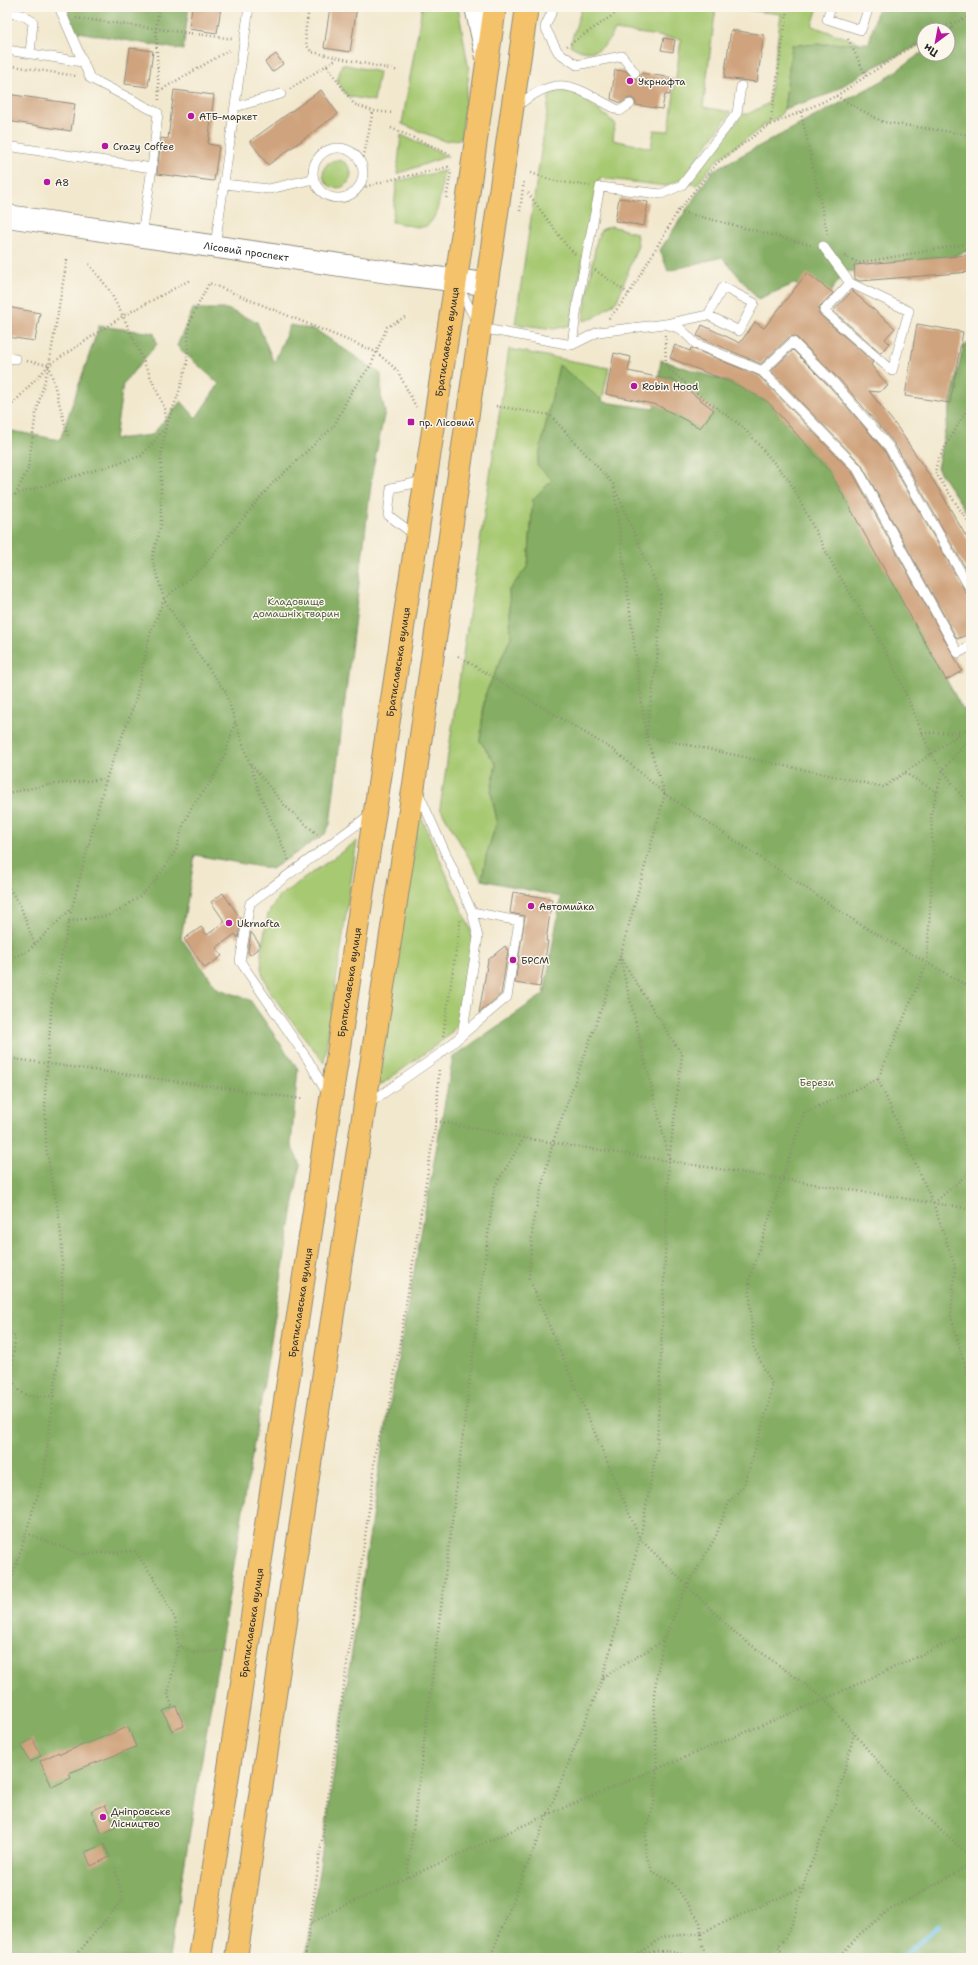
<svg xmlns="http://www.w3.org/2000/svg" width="978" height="1965" viewBox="0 0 978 1965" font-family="'Shantell Sans',sans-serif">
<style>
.green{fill:#a7c972;stroke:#697a4e}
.forest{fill:#85ad64;stroke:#586c48}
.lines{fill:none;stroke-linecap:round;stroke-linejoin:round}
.stream{stroke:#6fc3eb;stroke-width:4.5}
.building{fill:#cfa37d}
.service-casing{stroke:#8e8a7c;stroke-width:10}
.minor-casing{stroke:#8e8a7c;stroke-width:20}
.tertiary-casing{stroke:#8e8a7c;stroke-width:24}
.primary-casing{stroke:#8e8a7c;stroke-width:24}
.path{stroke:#8e8a7c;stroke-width:2.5;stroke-dasharray:1 3;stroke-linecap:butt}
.service{stroke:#fff;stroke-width:9}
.minor{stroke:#fff;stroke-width:18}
.tertiary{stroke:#fff;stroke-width:22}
.primary{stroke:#f3c26a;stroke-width:22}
.poi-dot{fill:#b5179e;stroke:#fbf7ec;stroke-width:1.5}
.labels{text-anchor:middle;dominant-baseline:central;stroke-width:3;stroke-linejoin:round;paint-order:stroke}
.poi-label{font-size:10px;fill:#2b2b2b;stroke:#fbf7ec;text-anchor:start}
.street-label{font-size:10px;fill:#2b2b2b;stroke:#fbf7ec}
.park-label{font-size:10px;fill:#505a40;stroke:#fbf7ec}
</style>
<rect width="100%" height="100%" fill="#fbf7ec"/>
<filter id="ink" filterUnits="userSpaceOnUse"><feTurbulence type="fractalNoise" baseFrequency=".025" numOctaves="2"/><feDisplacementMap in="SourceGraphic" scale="8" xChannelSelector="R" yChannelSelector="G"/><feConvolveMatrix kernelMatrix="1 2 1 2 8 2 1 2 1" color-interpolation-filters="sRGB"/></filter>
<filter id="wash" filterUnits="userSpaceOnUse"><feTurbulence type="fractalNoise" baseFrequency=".012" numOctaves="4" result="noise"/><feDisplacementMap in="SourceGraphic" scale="16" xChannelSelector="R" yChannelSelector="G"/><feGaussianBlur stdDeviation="0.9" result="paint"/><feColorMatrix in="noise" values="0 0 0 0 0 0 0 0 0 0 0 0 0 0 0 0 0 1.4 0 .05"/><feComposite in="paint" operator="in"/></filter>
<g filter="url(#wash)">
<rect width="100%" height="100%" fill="#f2e8ce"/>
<path class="green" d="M 422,7 L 458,7 L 469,71 L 461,139 L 444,141 L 402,124 Z
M 582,7 L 716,7 L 703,107 L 731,112 L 682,179 L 666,186 L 600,178 L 584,252 L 571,325 L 554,329 L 515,324 L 550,92 L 562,90 L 574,91 L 615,123 L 613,140 L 651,148 L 654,130 L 669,131 L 681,39 L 615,30 C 605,50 591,59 570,45 Z
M 720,7 L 818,7 L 812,26 L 861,43 L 792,45 L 784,109 L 780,116 L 765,125 L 716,161 L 697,185 L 686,183 L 743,114 L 748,114 L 769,103 L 781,14 Z
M 342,64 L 379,72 L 374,101 L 347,96 L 337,81 Z
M 401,135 L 448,156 L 397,174 Z
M323 174a14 14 0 1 1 28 0a14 14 0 1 1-28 0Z
M 444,171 C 441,185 440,224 423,227 C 415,228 401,223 392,222 L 397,181 Z
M 611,226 L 636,233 L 638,245 L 617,301 L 594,318 L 583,321 L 596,243 L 601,230 Z
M 509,349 L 609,368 L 602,401 L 559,366 L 537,465 L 552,480 L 533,499 L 528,566 L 509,590 L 511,637 L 485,695 L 480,741 L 496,764 L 491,792 L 497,821 L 486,856 L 482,880 L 440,808 Z
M 419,812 L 470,928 L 473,942 L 462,1013 L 456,1027 L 447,1037 L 378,1087 Z
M 357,841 L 324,1063 L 269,991 L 262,972 L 261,952 L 268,914 L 278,897 Z"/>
<path class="forest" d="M 67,7 L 189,7 L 183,50 L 72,31 Z
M 878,7 L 971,7 L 971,250 L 894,276 L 846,271 L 828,295 L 794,284 L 758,299 L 722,257 L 668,271 L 660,250 L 712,171 L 882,81 L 924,51 L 924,54 L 948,54 L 948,34 L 955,29 L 948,32 L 948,30 L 924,30 L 924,43 L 872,68 L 829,94 L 784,109 L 792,45 L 869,43 Z
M 193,309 L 227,309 L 257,322 L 274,363 L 290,325 L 316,330 L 381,374 L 381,396 L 385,411 L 373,468 L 330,824 L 325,834 L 272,869 L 195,855 L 181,938 L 217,988 L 250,1000 L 298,1069 L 291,1145 L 300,1165 L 169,1958 L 7,1958 L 7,430 L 60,440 L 99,326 L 154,333 L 157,344 L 123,384 L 115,439 L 152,435 L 181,401 L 196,418 L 219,384 L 177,346 Z
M 971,341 L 971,519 L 937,468 L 963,347 Z
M 661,360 L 760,392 L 830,467 L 963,710 L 971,706 L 971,1958 L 306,1958 L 385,1431 L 453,1057 L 544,994 L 561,897 L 482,880 L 486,856 L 497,821 L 491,792 L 496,764 L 480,741 L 485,695 L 511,637 L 509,590 L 528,566 L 533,499 L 552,480 L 537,465 L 559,365 L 604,402 L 654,409 Z"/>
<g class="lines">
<path class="stream" d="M 902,1958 L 939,1925"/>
</g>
<g id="blocks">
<path class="building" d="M 192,7 L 221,7 L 217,33 L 189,29 Z
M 330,7 L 357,7 L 350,52 L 324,48 Z
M 731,30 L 764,35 L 757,82 L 724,78 Z
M 664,38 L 675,40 L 673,52 L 661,50 Z
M 130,48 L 153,51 L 148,87 L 125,84 Z
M 276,54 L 283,64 L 272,72 L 265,62 Z
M 615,70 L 626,71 L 633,79 L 638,78 L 641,73 L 673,78 L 670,95 L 665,94 L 662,109 L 636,105 L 635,101 L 632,98 L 627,99 L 621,103 L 611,99 Z
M 174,90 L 214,95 L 208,144 L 219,146 L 214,181 L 157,174 L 161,138 L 168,139 Z
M 321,90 L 338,114 L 268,165 L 250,141 Z
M 7,94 L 75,104 L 71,131 L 7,121 Z
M 619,198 L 648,202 L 644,226 L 615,221 Z
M 968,255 L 970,272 L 860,281 L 855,279 L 854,265 Z
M 807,273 L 833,293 L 819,307 L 818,312 L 820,315 L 873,362 L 871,365 L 888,386 L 879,392 L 869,391 L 898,428 L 940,491 L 971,545 L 971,578 L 894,443 L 840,380 L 797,338 L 794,336 L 789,337 L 761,364 L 697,336 L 702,325 L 740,343 L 755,322 L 764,328 Z
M 852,291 L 895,328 L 885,339 L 889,343 L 881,353 L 833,311 Z
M 7,307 L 40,313 L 35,341 L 7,337 Z
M 917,324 L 963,332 L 950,403 L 905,396 Z
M 675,345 L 690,351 L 691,348 L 759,376 L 852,472 L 962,671 L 946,680 L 830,472 L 768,402 L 739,386 L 670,358 Z
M 793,350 L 831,388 L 884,450 L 966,593 L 971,596 L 971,633 L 957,639 L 861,464 L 771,371 Z
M 614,353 L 631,357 L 628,371 L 676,381 L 714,410 L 700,428 L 657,405 L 606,394 Z
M 513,892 L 552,899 L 546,941 L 548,941 L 540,987 L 515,983 L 525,916 L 510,913 Z
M 223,893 L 241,919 L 238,938 L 235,934 L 216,948 L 222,956 L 205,968 L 184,939 L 201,927 L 207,935 L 225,922 L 211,902 Z
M 251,932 L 261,946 L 250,955 L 248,952 Z
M 505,946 L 508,951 L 501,994 L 479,1013 L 488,960 Z
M 176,1706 L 184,1726 L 172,1731 L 163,1711 Z
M 128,1727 L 136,1747 L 69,1773 L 71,1778 L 52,1787 L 40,1761 L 59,1752 L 60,1754 Z
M 33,1739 L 41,1756 L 30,1762 L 21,1745 Z
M 105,1805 L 116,1827 L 102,1834 L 91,1811 Z
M 104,1844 L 110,1857 L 91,1866 L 85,1852 Z"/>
</g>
</g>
<g filter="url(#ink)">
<use href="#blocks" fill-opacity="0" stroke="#8e8a7c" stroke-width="1"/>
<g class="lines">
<defs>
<path id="service" d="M 59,7 L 90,78 L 158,113 L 152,168 L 142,235
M 554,7 L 545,27 L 558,52 L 577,65 L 622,56 L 635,73
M 831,7 L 827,19 L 861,30 L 869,7
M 7,13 L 23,15 L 33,22 L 30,54
M 7,50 L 82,62
M 235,107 L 281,94
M 516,107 C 561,70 575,88 620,111 L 630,104
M 7,146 L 152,168
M313 173a25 25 0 1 1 50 0a25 25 0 1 1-50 0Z
M 224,184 L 269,189 L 313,179
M 215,246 L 249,7
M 823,246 L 850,283 L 824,311 L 892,371 L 909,311 L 850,283
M 459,288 L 480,328 L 572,345 L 598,332 L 665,324 L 681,329 L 696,344 L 762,371 L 857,468 L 958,653 L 971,646
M 666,324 L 708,315 L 739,331 L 754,303 L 723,287 L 708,315
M 572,345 L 578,299 L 600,187 L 661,194 L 682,185 L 737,113 L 741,86
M 7,358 L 16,359
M 762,371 L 793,342 L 835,384 L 889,447 L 971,590
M 416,536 L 388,515 L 391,488 L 425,481
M 462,1035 L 507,997 L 519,921 L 472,912
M 328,1095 L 308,1060 L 240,961 L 250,903 L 371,814
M 368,1104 L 441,1053 L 462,1035 L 478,937 L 472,912 L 418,792"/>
<path id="minor" d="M 474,7 L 485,57"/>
<g id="tertiary">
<path id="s1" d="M 7,216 L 402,274 L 486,284"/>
</g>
<g id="primary">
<path id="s2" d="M 200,1958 L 456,280 L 495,7"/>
<path d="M 236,1958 L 289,1601 L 414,784 L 527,7"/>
</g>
</defs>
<use href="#service" class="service-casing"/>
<use href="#minor" class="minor-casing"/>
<use href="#tertiary" class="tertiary-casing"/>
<use href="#primary" class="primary-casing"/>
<path class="path" d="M 309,7 C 308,21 300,42 312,52 L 399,71
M 76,18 L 234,39
M 936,30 L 971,16
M 848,39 L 866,76
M 567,46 L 625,7
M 7,65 L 76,76
M 327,66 L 354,104 L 373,111 L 393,113
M 290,89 L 336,59
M 159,91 L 231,49
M 836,96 L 883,122 L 971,135
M 159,100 L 156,30 L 159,7
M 801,112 L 828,236
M 770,125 L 788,7
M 391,128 L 450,154
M 362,165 L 373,111
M 531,173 L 555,181 L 590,186
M 358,189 L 385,181 L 448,167 L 451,172 L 446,200
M 528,193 L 566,245 L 575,254
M 520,211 L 524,180
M 678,211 L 811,245
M 845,256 L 859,263 L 971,243
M 89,264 L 108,288 L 123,316 L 165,409 L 166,427 L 161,455 L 161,524 L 152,558 L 164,599 L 197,653 L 225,691 L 260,794 L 289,861
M 595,270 L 629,294
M 609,319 L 629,294 L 678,211 L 717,163 L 766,127 L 836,96 L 924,38
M 665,335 L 666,366 L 700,396 L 743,427 L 789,480 L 835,569 L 878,637 L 901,682 L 931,754 L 971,808
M 27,361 L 49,365 L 67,259
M 49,365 L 68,436
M 971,402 L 938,460 L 935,472 L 971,526
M 496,406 L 550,415 L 613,484 L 661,595 L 657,660 L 646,736 L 665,794 L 620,957 L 553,1142 L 533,1221 L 529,1278 L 640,1539 L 736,1634 L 825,1699 L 916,1807 L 971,1857
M 7,410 L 49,365 L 123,316 L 190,280
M 614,488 L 646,736 L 884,787 L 971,726
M 15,495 L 28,469 L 36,413 L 49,365
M 7,497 L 141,456 L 166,427 L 179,392 L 187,364 L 189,323 L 209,283 L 376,352 L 397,370 L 416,407
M 458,656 L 615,751 L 665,794 L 861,925 L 971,988
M 922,733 L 962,732
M 251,764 L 285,806 L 320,837
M 905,773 L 937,792
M 7,793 L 48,785 L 106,779
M 7,885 L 20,905 L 35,945
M 69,921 L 107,916 L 120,910 L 139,897 L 156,880 L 176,850 L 183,826 L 192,806 L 213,779 L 226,752 L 235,722
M 620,959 L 669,1158
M 7,960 L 28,951 L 72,908
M 443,1036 L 461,918
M 7,1058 L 303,1099
M 878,1079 L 933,1203 L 955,1266 L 951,1317 L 971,1387
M 436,1121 L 524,1138 L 971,1209
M 934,1203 L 971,1171
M 7,1332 L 15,1337 C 15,1357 2,1391 32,1396 C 38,1398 47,1396 54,1396
M 26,1533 L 80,1554 L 135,1551 L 155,1580 L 176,1621 L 178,1645 L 193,1653 L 230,1650
M 7,1595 L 44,1474 L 62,1325 L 62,1246 L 59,1217 L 46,1147 L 45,1094 L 52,1000 L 72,908 L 106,779 L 135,702 L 150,634 L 164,599 L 203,567 L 271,485 L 334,426 L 351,392 L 371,365 L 387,327 L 405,317
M 603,1677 L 663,1641
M 172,1706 L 168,1695 L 178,1645
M 407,1877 L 494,1188 L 524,1138
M 310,1924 L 374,1474 C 373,1455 377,1438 387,1421 L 437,1114 L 439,1068
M 74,1958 L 123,1899 L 115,1868
M 305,1958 L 310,1924 L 333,1911 L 549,1814 L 825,1699 L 971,1632
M 490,1958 L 603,1677 L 640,1539 L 657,1448 L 669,1160 L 682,1055 L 620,957
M 631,1958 L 663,1937 L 701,1933 L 803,1887
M 634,1958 C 655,1948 673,1950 693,1958
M 707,1958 L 702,1946 L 700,1922 L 674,1884 L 652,1871 L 646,1855 L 646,1833 L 654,1803 L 657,1769 L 654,1694 L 663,1641 L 687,1586 L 715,1538 L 729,1502 L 744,1485 L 768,1407 L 772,1384 L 753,1346 L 749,1280 L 804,1113 L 878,1079 L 927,963 L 933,856 L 931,814 L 943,770 L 971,736
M 785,1958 L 778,1946 L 784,1940 L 793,1922 L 807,1874 L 837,1798 L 854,1734
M 838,1958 L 860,1934 L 888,1911 L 971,1864"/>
<use href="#service" class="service"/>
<use href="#minor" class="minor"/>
<use href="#tertiary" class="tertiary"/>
<use href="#primary" class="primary"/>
</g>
</g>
<g class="poi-dot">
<circle cx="630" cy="81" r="4"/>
<circle cx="191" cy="116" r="4"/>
<circle cx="105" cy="146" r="4"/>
<circle cx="47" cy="182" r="4"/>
<circle cx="634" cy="386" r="4"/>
<rect x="407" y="418" width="8" height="8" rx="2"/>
<circle cx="531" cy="906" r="4"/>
<circle cx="229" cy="923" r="4"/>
<circle cx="513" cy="960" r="4"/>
<circle cx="103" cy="1817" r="4"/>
</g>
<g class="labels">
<g class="poi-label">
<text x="638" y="81">Укрнафта</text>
<text x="199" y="116">АТБ-маркет</text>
<text x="113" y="146">Crazy Coffee</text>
<text x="55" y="182">А8</text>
<text x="642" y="386">Robin Hood</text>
<text x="419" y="422">пр. Лісовий</text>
<text x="539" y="906">Автомийка</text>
<text x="237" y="923">Ukrnafta</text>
<text x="521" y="960">БРСМ</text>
<text x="111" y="1811">Дніпровське<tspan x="111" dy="12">Лісництво</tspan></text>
</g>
<g class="street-label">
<text stroke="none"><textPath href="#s1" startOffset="242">Лісовий проспект</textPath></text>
<text stroke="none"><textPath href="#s2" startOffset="1635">Братиславська вулиця</textPath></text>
<text stroke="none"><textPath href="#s2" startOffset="1311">Братиславська вулиця</textPath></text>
<text stroke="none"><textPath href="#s2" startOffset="987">Братиславська вулиця</textPath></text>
<text stroke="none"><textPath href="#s2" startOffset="663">Братиславська вулиця</textPath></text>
<text stroke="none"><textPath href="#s2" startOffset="339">Братиславська вулиця</textPath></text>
</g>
<g class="park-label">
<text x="296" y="601">Кладовище<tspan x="296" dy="12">домашніх тварин</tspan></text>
<text x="817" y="1082">Берези</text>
</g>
</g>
<rect width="978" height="1965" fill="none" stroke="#fbf7ec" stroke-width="24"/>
<g transform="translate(936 42) rotate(212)"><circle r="19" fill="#fbf7ec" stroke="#a8a59f"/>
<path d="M0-3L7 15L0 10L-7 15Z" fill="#b5179e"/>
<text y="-6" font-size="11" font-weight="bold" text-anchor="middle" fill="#2b2b2b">Пн</text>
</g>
</svg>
